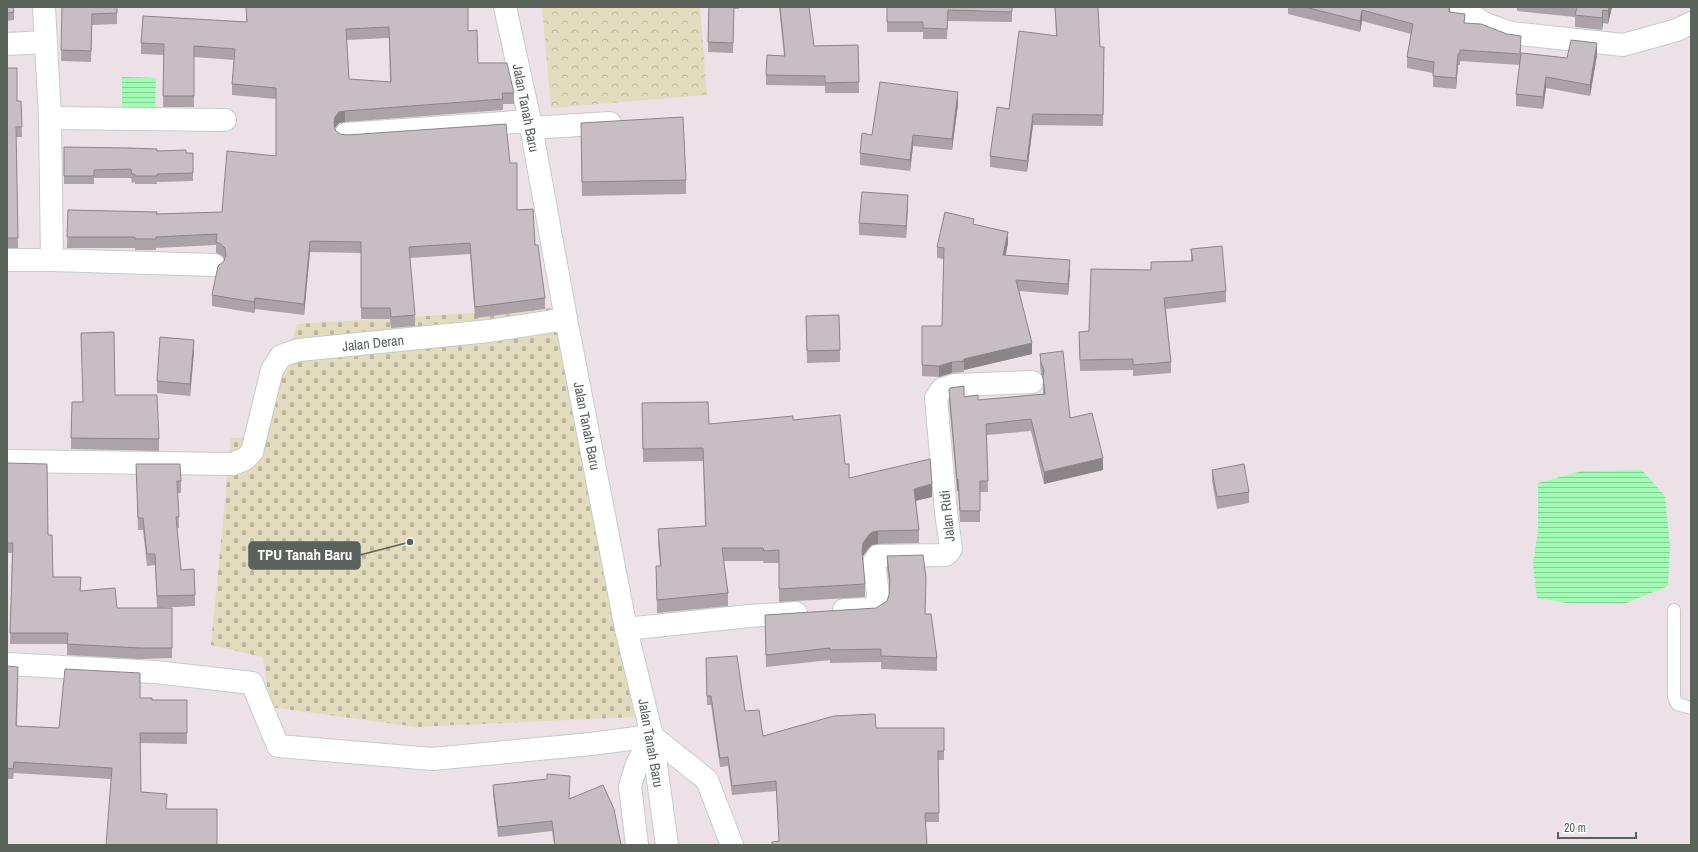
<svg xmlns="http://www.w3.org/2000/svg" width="1698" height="852" viewBox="0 0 1698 852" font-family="'Archivo Narrow',sans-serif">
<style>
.forest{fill:url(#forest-crowns)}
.cemetery{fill:url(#cemetery-stones)}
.water{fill:url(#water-rules)}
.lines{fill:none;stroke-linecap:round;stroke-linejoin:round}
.service-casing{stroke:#c5ccc8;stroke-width:14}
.minor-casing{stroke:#c5ccc8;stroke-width:24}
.secondary-casing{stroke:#c5cdc8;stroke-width:24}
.service{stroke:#fff;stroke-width:12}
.minor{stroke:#fff;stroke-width:22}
.secondary{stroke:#fff;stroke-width:22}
.wall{fill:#aba3a8;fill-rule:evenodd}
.shaded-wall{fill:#8b8588}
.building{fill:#c7bec3;stroke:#8b8588;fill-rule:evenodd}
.labels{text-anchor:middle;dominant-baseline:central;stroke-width:4;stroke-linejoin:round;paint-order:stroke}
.street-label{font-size:14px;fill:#5a625c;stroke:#fff}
.leader{fill:none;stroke:#5a625c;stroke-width:1.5}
.callout-dot{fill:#5a625c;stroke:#fff;stroke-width:1.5}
.callout{fill:#5a625c;stroke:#5a625c;stroke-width:1.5}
.callout-label{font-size:15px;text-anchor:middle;font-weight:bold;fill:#fff}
</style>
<defs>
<pattern id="forest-crowns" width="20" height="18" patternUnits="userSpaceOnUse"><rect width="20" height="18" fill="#e3dbbe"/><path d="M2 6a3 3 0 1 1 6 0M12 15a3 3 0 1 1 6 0" fill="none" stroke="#bbb59e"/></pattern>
<pattern id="cemetery-stones" width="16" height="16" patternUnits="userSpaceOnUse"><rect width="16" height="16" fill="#e3dbbe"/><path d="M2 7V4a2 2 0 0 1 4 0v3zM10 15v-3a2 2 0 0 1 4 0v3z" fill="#bbb59e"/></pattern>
<pattern id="water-rules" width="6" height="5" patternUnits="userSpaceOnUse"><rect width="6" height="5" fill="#a2fbb5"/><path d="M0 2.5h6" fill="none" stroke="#87cf96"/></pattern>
</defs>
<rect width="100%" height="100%" fill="#ece1e6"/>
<path class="forest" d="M 542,7 L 700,7 L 707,95 L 551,108 Z"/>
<path class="cemetery" d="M 553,308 L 634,717 L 416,727 L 270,707 L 263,657 L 211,645 L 231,438 L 265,438 L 297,324 Z"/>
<path class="water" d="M 122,77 L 156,78 L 155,109 L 122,109 Z
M 1642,470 L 1665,496 L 1670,546 L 1668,586 L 1624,604 L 1566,603 L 1537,598 L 1533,564 L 1538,531 L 1538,483 L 1582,471 Z"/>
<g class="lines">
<defs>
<path id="service" d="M 1674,610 L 1674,697 L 1677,704 L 1691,708"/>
<path id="minor" d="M 44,7 L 50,118 L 52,260 L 214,265
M 1461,7 L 1483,23 L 1511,33 L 1623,45 L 1677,30 L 1691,23
M 7,44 L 46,42
M 50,118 L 225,120
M 531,128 L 610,123
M 346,134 L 530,121
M 7,260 L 52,260
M 7,461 L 233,464 L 245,459 L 252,452 L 272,370 L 281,356 L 299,350 L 489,331 L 566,319
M 844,610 L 871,609 L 877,606 L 878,595 L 874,562 L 878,556 L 945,555 L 949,552 L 951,548 L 946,512 L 936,398 L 942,389 L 955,385 L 1032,382
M 626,629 L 749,616 L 796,613
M 7,664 L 155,672 L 252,683 L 278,746 L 432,759 L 591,744 L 652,736 L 707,780 L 732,845
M 637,845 L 630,786 L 637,764 L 652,736"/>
<path id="secondary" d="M 505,7 L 530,121 L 566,319 L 626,629 L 652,736 L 667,845"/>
</defs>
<use href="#service" class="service-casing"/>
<use href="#minor" class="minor-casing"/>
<use href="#secondary" class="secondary-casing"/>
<use href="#service" class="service"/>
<use href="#minor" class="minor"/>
<use href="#secondary" class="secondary"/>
</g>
<path class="wall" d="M 7,7 L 14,12 L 14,20 L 7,21 Z
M 62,7 L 117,7 L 117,24 L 92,25 L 91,62 L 61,61 Z
M 246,7 L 468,7 L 468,31 L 478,63 L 514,93 L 514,104 L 503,104 L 503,110 L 345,122 L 339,123 L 335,128 L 335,130 L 340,134 L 347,135 L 510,163 L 517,210 L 535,245 L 545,298 L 545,309 L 475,318 L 470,254 L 410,258 L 415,315 L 415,326 L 391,328 L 390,319 L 361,319 L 361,253 L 310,252 L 304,315 L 255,309 L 254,313 L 212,306 L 212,295 L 225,259 L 221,255 L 216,253 L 216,245 L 156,248 L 156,250 L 135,250 L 135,248 L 67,248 L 68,210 L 156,214 L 222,212 L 276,156 L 276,99 L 232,95 L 232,84 L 234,60 L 194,57 L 194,107 L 163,107 L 164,55 L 141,54 L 141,43 L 246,22 ZM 389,38 L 390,82 L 349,79 L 347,40 Z
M 709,7 L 739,7 L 739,9 L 734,9 L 733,53 L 708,52 Z
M 779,7 L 809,7 L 814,46 L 858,45 L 859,93 L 825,93 L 825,86 L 766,85 L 766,75 L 784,56 Z
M 887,7 L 1012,7 L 1012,22 L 948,21 L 947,39 L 923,39 L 923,32 L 887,32 Z
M 1055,7 L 1098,7 L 1100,47 L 1104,47 L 1103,126 L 1033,125 L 1027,172 L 990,167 L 990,156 L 1009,109 L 1056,36 Z
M 1288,7 L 1450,7 L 1450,12 L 1465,23 L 1521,47 L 1521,53 L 1567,58 L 1597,55 L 1590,96 L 1546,88 L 1543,109 L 1516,106 L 1516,94 L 1520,65 L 1460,61 L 1460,65 L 1458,65 L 1456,89 L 1433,87 L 1433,73 L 1407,68 L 1407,57 L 1411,34 L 1362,21 L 1360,32 L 1288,14 Z
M 1517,7 L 1612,7 L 1608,24 L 1603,23 L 1602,30 L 1575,27 L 1575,17 L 1517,11 Z
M 7,68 L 17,101 L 21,101 L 22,137 L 16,137 L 18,248 L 7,248 Z
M 958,104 L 952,150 L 913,146 L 910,171 L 860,165 L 860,153 L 872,135 Z
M 581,138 L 686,180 L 686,194 L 582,196 Z
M 64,147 L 157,151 L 186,153 L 193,153 L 193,181 L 157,182 L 157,184 L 135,184 L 135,182 L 132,183 L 131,178 L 94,178 L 94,184 L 64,184 Z
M 908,206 L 906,238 L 859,235 L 859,223 Z
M 974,224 L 1008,243 L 1006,255 L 1070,271 L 1068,295 L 1019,291 L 1032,354 L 964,370 L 964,372 L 952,373 L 939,377 L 922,376 L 922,326 L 942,326 L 944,259 L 937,258 L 937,247 Z
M 1191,249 L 1226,291 L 1226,302 L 1166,309 L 1171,362 L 1171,373 L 1133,376 L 1133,370 L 1080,371 L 1079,332 L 1089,331 L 1151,270 L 1191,261 Z
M 806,316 L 840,350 L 840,362 L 807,363 Z
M 194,352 L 190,396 L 157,393 L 157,381 Z
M 1040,354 L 1070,418 L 1103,470 L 1044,484 L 1031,431 L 987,435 L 988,492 L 980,492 L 980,522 L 960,522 L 958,491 L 957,491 L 949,401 L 949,390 L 964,397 L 978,400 L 1043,394 L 1043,378 L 1041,374 L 1040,365 Z
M 115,395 L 159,439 L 159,451 L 71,449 L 71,438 Z
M 642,403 L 709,424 L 793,420 L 845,464 L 849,478 L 932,497 L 916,501 L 919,530 L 919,543 L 878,544 L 872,545 L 868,549 L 863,556 L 863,559 L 865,584 L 865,597 L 779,602 L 779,563 L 764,563 L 763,561 L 723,561 L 728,593 L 728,606 L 657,613 L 656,566 L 660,566 L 658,542 L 658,529 L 705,526 L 703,461 L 643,462 Z
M 7,463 L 48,535 L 53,577 L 80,591 L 117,608 L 172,608 L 172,658 L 140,659 L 67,655 L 67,644 L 10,644 L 12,553 L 7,553 Z
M 136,464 L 181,481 L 181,493 L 178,493 L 179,528 L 177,528 L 181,570 L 195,595 L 195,606 L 157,608 L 155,565 L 147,566 L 143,530 L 138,530 Z
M 1212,470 L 1249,492 L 1249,503 L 1217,509 L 1212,481 Z
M 887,556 L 925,614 L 937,658 L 937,671 L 881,669 L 881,662 L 830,663 L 830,660 L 766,667 L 765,615 L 876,608 L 887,601 L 889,595 L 890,589 L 887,568 Z
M 706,658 L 763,736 L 876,728 L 944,728 L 944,760 L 938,760 L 939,822 L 926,822 L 779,841 L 776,791 L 732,795 L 728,766 L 720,767 L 711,705 L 707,705 Z
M 7,666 L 18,677 L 17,726 L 59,728 L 140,698 L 152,700 L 187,700 L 187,744 L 140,743 L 141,792 L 167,809 L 217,845 L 111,779 L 14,773 L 13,779 L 7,779 Z
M 493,785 L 570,786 L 569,798 L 621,845 L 554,845 L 552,831 L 498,837 L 493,795 Z"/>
<path class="shaded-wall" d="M 1609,7 L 1612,7 L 1608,24 L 1608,11 Z
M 1362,10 L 1362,21 L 1360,32 L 1360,21 Z
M 1603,10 L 1603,23 L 1602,30 L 1602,18 Z
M 1597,43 L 1597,55 L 1590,96 L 1590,85 Z
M 1458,54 L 1458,65 L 1456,89 L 1456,78 Z
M 1546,77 L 1546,88 L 1543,109 L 1543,97 Z
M 958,92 L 958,104 L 952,150 L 952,139 Z
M 345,111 L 345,122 L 339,123 L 335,128 L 334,123 L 335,117 L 339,112 Z
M 1033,114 L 1033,125 L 1027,172 L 1027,161 Z
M 913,135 L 913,146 L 910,171 L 910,160 Z
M 908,195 L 908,206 L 906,238 L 906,226 Z
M 1008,232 L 1008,243 L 1003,266 L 1003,255 Z
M 310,241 L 310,252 L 304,315 L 304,304 Z
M 1070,260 L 1070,271 L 1068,295 L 1068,284 Z
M 255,298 L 255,309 L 254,313 L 254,302 Z
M 194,340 L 194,352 L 190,396 L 190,384 Z
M 1032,343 L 1032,354 L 964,370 L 964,359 Z
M 952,362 L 952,373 L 939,377 L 939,366 Z
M 1103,458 L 1103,470 L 1044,484 L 1044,472 Z
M 958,479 L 958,491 L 957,491 L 957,480 Z
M 932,484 L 932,497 L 914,501 L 914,489 Z
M 878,531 L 878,544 L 872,545 L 868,549 L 863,556 L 862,564 L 862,551 L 863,543 L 868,536 L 872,532 Z"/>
<path class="building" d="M 7,7 L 13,7 L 14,12 L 7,13 Z
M 62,7 L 117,7 L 117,13 L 92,14 L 91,51 L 61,50 Z
M 246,7 L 468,7 L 468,31 L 477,30 L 478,63 L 507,63 L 514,93 L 502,93 L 503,99 L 345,111 L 339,112 L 335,117 L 334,123 L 335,130 L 340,134 L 347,135 L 506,124 L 510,163 L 517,163 L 517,210 L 533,209 L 535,245 L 538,245 L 545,298 L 475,307 L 470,243 L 409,247 L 415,315 L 391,317 L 390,308 L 361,308 L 361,242 L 310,241 L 304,304 L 255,298 L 254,302 L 212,295 L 218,266 L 224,261 L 226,255 L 225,248 L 221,244 L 216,242 L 217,234 L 156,237 L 156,239 L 135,239 L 135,237 L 67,237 L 68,210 L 157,212 L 156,214 L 222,212 L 227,151 L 276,156 L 276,88 L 232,84 L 235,49 L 194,46 L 194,96 L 163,96 L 164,44 L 141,43 L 143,16 L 247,22 ZM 389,27 L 391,82 L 349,79 L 346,29 Z
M 709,7 L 734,7 L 733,43 L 708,42 Z
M 780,7 L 809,7 L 814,46 L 858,45 L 859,82 L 825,83 L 825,76 L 766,75 L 767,55 L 785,56 Z
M 887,7 L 1012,7 L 1012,12 L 948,10 L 947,29 L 923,28 L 923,22 L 887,22 Z
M 1055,7 L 1098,7 L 1100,47 L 1104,47 L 1103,115 L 1033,114 L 1027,161 L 990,156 L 997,107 L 1009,109 L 1019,31 L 1057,36 Z
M 1305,7 L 1449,7 L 1449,12 L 1465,14 L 1464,23 L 1481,24 L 1507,34 L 1521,36 L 1520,54 L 1460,50 L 1460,54 L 1458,54 L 1456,78 L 1433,76 L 1434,62 L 1407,57 L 1413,24 L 1362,10 L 1360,21 Z
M 1577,7 L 1609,7 L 1608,11 L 1603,10 L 1602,18 L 1575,15 Z
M 1571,40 L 1597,43 L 1590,85 L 1546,77 L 1543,97 L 1516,94 L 1521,53 L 1567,58 Z
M 7,68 L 17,68 L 17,101 L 21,101 L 22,127 L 16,127 L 18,238 L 7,238 Z
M 880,82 L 958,92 L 952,139 L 913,135 L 910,160 L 860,153 L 862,133 L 872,135 Z
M 683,117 L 686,180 L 582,182 L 581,123 Z
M 64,147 L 128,148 L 157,149 L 157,151 L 186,150 L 186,153 L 193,153 L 193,173 L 157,174 L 157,176 L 135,176 L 135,174 L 132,174 L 131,169 L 94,170 L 94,176 L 64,176 Z
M 862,192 L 908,195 L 906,226 L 859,223 Z
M 945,212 L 974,219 L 973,224 L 1008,232 L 1003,255 L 1070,260 L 1068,284 L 1016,280 L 1032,343 L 964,359 L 964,361 L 952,362 L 939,366 L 922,365 L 922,326 L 942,326 L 944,248 L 937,247 Z
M 1222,246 L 1226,291 L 1164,298 L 1171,362 L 1133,365 L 1133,359 L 1080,360 L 1079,332 L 1089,331 L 1091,269 L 1151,270 L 1151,262 L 1193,261 L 1191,249 Z
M 839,315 L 840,350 L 807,351 L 806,316 Z
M 114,332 L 115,395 L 157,395 L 159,439 L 71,438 L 72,402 L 83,402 L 81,333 Z
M 160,337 L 194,340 L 190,384 L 157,381 Z
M 1063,351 L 1070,418 L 1092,413 L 1103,458 L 1044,472 L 1031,419 L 986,424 L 988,481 L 980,481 L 980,511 L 960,511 L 958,479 L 957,480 L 949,390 L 950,388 L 964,386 L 964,397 L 978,395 L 978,400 L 1045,394 L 1043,377 L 1044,370 L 1041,363 L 1040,354 Z
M 708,402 L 709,424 L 793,416 L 793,420 L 840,415 L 845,464 L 849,464 L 849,478 L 930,459 L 932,484 L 914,489 L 919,530 L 878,531 L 872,532 L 868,536 L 863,543 L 862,551 L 865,584 L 779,589 L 779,550 L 764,551 L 763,548 L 722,548 L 728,593 L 657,600 L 656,566 L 661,566 L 658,529 L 706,526 L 703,448 L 643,449 L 642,403 Z
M 7,463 L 47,464 L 48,535 L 52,535 L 53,577 L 81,577 L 80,591 L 115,588 L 117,608 L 172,608 L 172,648 L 140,648 L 67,644 L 68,633 L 10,633 L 13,543 L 7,543 Z
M 136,464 L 180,464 L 181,481 L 177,481 L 179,517 L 176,517 L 181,570 L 194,569 L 195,595 L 157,596 L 155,554 L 147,554 L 143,518 L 138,518 Z
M 1244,464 L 1249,492 L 1217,497 L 1212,470 Z
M 923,555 L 926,578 L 925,614 L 931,614 L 937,658 L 881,656 L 881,649 L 830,650 L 830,648 L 766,655 L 765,615 L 876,608 L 887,601 L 889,595 L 890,581 L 887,556 Z
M 737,656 L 745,711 L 759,710 L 763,736 L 834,716 L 875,714 L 876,728 L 944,728 L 944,751 L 938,751 L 939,813 L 925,813 L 927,845 L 772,845 L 772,842 L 779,841 L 776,781 L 732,786 L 728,757 L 720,758 L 711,696 L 707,696 L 706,658 Z
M 7,666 L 18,667 L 16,726 L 59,728 L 65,669 L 140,673 L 140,698 L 152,698 L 152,700 L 187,700 L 187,733 L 140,733 L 141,792 L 167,794 L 166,809 L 217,809 L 217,845 L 106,845 L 112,768 L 14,762 L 13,769 L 7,768 Z
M 547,774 L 570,776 L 569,799 L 603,785 L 614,809 L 621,845 L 555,845 L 552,821 L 498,827 L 493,785 L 547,779 Z"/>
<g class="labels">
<g class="street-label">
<text transform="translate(526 108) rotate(79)">Jalan Tanah Baru</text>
<text transform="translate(373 343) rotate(-6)">Jalan Deran</text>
<text transform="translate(587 426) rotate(79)">Jalan Tanah Baru</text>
<text transform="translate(947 516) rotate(-96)">Jalan Ridi</text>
<text transform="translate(651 743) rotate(80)">Jalan Tanah Baru</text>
</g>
</g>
<path class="leader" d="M410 542L360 555"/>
<circle class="callout-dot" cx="410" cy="542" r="4"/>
<rect class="callout" x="249" y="542" width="111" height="27" rx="4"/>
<g class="callout-label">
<text x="305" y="560">TPU Tanah Baru</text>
</g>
<rect width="1698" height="852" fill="none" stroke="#5a625c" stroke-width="16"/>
<path d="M1558 832v6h78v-6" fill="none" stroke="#5a625c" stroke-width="2"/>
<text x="1564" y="832" font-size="12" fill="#5a625c" stroke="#ffffff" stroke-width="3" paint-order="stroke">20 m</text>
</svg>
